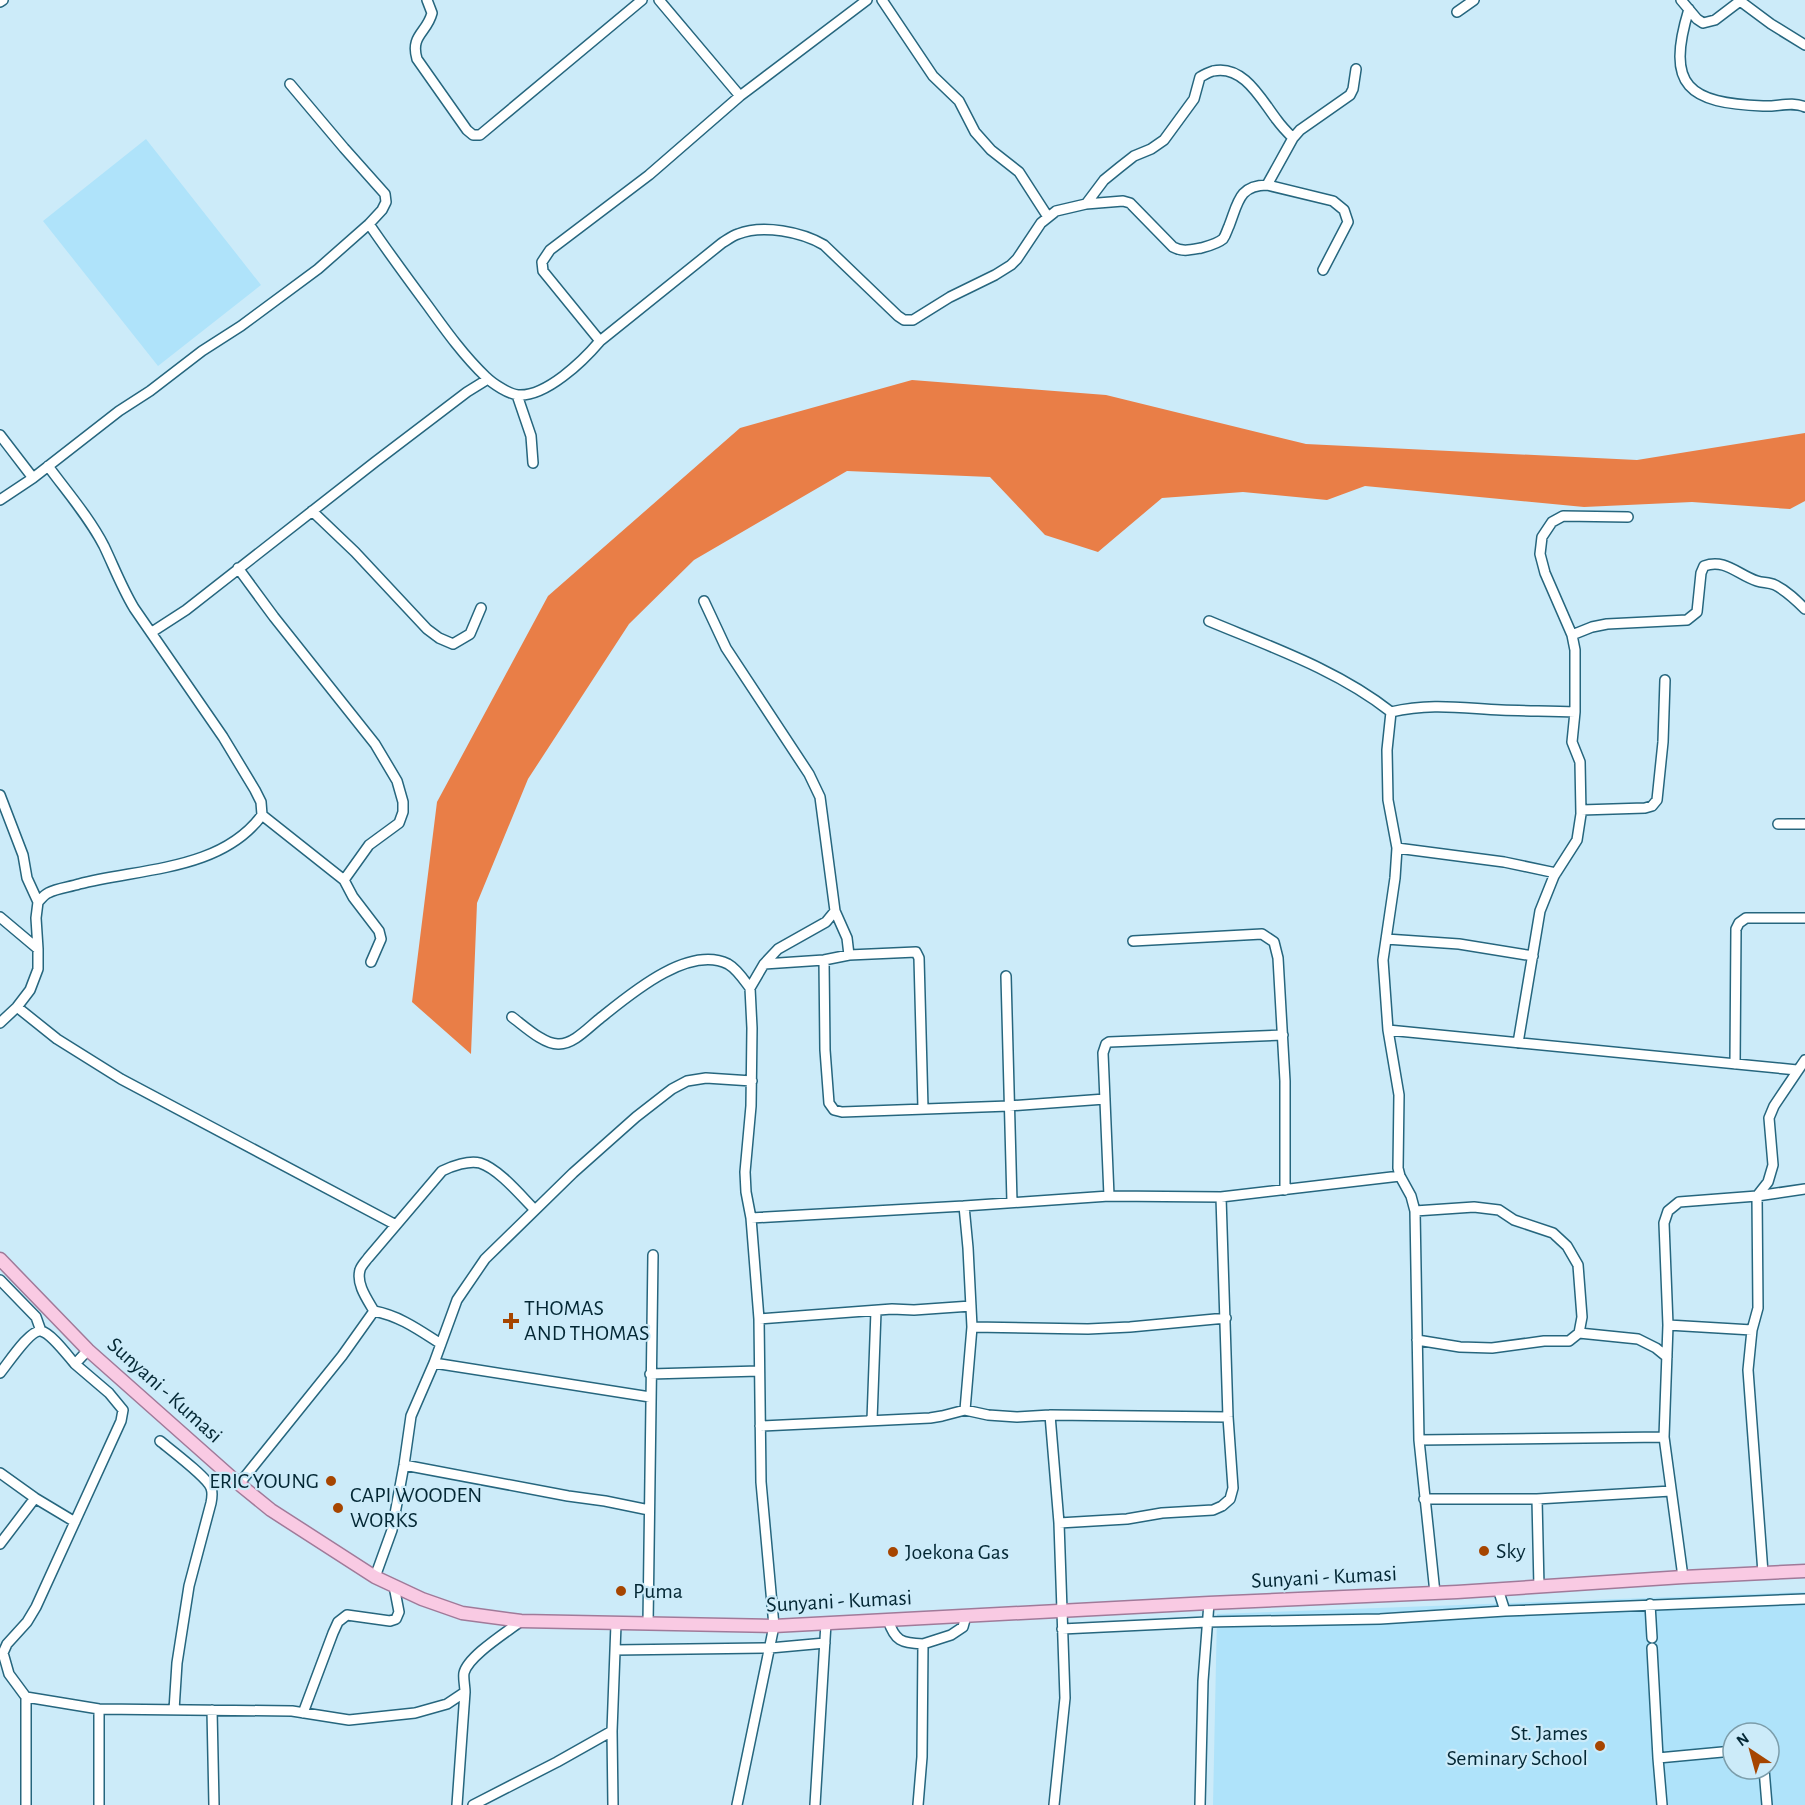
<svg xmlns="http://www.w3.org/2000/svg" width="1805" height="1805" viewBox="0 0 1805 1805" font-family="'Alegreya Sans',sans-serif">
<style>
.built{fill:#afe3fa;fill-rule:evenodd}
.forest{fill:#e97e47}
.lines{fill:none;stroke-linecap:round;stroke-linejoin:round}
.minor-casing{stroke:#26667e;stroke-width:12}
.major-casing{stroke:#a07a99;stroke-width:15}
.minor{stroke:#fff;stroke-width:9}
.major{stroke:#f9cae3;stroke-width:12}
.poi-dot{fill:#a64500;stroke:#ccebf9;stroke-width:2}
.labels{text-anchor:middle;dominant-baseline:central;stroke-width:4.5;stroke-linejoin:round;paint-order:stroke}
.poi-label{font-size:22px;fill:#032734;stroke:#ccebf9;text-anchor:start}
.street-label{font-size:22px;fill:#032734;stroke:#ccebf9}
</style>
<rect width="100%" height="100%" fill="#ccebf9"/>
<path class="built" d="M 146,139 L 261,285 L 158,366 L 43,221 Z
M 1805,1592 L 1805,1805 L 1213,1805 L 1217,1614 ZM 1733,1733 L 1769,1733 L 1769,1769 L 1733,1769 Z"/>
<path class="forest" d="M 912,380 L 1106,395 L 1306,444 L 1637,460 L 1805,433 L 1805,501 L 1790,509 L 1692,502 L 1584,507 L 1365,486 L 1327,500 L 1243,492 L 1162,498 L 1098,552 L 1045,535 L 990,477 L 847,471 L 694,560 L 629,624 L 528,779 L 477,903 L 471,1054 L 412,1002 L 437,802 L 548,596 L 740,428 Z"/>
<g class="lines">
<defs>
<path id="minor" d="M 427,0 L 432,13 C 427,33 410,35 417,59 L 467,130 L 473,135 L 480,135 L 642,0
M 659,0 L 740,96
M 867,0 L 740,96 L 649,175 L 550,250 L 542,262 L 543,271 L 600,341 L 722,243 C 727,240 732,236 738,234 C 763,224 802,232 824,245 L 898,316 L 904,320 L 913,320 L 950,297 L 995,275 L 1011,265 L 1017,259 L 1041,223 L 1056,211 L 1086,204 L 1123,201 L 1130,203 L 1173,247 C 1182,252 1190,250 1201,248 C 1208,246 1217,244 1223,239 C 1226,235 1227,230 1229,226 C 1238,203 1239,185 1267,185 L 1333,201 L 1344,210 L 1348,222 L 1323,270
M 882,0 L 933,76 L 959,101 L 975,132 L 991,150 L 1019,172 L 1048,217
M 1681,0 L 1697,19 L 1703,23 L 1715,20 L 1740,1 L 1771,24 L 1805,45
M 0,2 L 3,0
M 1689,9 C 1665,87 1689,103 1763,106 C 1777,107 1792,101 1805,107
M 1457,12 L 1474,0
M 1267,185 L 1293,138 L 1300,130 L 1350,95 L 1353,89 L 1356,69
M 1086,204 L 1104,180 L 1120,167 L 1134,156 L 1151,149 L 1164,140 L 1194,99 L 1200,77 C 1204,75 1209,72 1213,71 C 1244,64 1262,101 1277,120 C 1282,127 1287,132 1293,138
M 369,224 C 388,252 408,279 428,306 C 446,331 464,356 486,377 C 493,384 509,394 518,395 C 546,397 583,361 600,341
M 517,395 L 531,436 L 533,463
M 0,435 L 33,478
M 48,466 C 67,492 89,517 104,546 C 114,567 122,588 134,608 L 223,737 L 255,790 L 261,802 L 262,815
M 0,500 L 33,478 L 119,411 L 150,391 L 202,351 L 241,326 L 318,269 L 369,224 L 382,210 L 386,202 L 385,194 L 344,148 L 290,84
M 312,511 L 355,552 L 427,629 L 439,638 L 453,644 L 470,634 L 481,608
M 238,568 L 274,617 L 375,744 L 397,781 L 403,802 L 403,812 L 399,823 L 369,845 L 344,880
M 704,601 L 726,648 L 809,774 L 820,797 L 835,911 L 847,938 L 849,955
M 1209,621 C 1271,647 1338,670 1391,712
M 152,632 L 186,610 L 375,462 L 467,392 L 488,379
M 1572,635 L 1592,627 L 1607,624 L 1687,620 L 1697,612 L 1701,573 L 1704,566 C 1725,558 1738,575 1757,581 C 1763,583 1769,582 1775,585 C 1787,591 1796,600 1805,609
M 0,795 L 23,855 L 27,878 L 38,902 L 36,918 L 38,949 L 38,969 L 30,990 L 17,1007 L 0,1023
M 1581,810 L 1645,808 L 1652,806 L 1657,800 L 1663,742 L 1665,680
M 1778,824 L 1805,824
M 1397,848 L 1504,862 L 1556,873
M 38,902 C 41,899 44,895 48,893 C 57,888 70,887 79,884 C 140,868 221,871 262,815 L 344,880 L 353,897 L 379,931 L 381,939 L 371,962
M 0,917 L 38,949
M 1386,939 L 1459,944 L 1533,956
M 1133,941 L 1262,934 L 1274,942 L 1278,958 L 1285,1081 L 1285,1190
M 824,960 L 825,1050 L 829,1103 L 834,1110 L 842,1112 L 1009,1106 L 1105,1099
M 764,964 L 824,960 L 849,955 L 916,952 L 919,958 L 923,1108
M 1006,976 L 1012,1202
M 17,1007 L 57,1039 L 121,1079 L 396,1225
M 512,1017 C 523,1025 544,1045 559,1044 C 573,1044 587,1029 598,1020 C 627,997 687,944 728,964 C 737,969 744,980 750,988
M 1388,1030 L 1797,1070
M 1518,1043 L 1540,911 L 1554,876 L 1577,840 L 1581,814 L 1580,762 L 1572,742 L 1575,712 L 1575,650 L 1572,635 L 1545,573 L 1540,554 L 1542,537 L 1552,522 L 1563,516 L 1628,517
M 1735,1064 L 1736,929 L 1739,923 L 1746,918 L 1805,918
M 1109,1196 L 1103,1053 L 1106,1044 L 1109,1042 L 1283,1035
M 964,1206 L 968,1248 L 972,1327 L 965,1410
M 1415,1211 L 1474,1207 L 1499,1210 L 1514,1220 L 1553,1233 L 1567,1246 L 1578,1265 L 1582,1317 L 1579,1333 L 1569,1341 L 1544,1341 L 1492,1348 L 1460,1347 L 1417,1340
M 751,1218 L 964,1206 L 1109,1196 L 1221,1197 L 1400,1176
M 0,1280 L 36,1317 L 41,1331
M 374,1311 C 367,1299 356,1284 360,1270 C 361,1266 365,1262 368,1258 L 442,1171 C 452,1166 469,1160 480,1163 C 499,1169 521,1196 535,1210
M 374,1311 C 400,1316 419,1330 441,1344
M 759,1319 L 892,1309 L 914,1310 L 971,1306
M 1668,1325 L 1752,1330
M 972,1327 L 1088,1329 L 1130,1327 L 1226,1318
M 1579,1333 L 1638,1339 L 1656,1348 L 1667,1357
M 434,1363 L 650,1397
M 0,1373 C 7,1365 30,1329 41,1331 C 51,1333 68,1356 75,1364
M 650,1374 L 759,1371
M 1050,1415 L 1059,1523 L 1065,1698 L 1054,1805
M 872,1420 L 876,1311
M 760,1426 L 930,1418 L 942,1416 L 965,1410 L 988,1415 L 1017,1417 L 1050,1415 L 1228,1417
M 1419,1440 L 1664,1437
M 160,1441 C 171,1450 208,1478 211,1488 C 213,1493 212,1498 211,1503 L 189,1586 L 177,1663 L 174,1710
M 404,1465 L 568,1496 L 605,1501 L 649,1510
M 0,1473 L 35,1498 L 75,1522
M 239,1484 L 342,1356 L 374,1311
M 1424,1499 L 1537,1499 L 1671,1491
M 1537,1499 L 1539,1587
M 1059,1523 L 1127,1519 L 1162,1513 L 1213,1510 L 1222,1506 L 1230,1499 L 1233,1488 L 1228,1417 L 1221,1197
M 0,1544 L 35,1498
M 1763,1573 L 1748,1370 L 1752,1330 L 1758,1308 L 1757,1196 L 1768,1182 L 1773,1165 L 1769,1118 L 1774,1106 L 1805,1060
M 375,1577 L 392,1530 L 404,1465 L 411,1416 L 434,1363 L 457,1300 L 485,1259 L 573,1173 L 636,1117 L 672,1089 L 687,1081 L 706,1078 L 752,1081
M 1683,1577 L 1664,1437 L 1668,1325 L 1664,1223 L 1668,1211 L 1679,1202 L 1757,1196 L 1805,1189
M 1498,1589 L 1505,1611 L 1805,1599
M 1435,1593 L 1419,1440 L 1415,1211 L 1411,1196 L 1400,1176 L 1398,1168 L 1399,1095 L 1388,1030 L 1383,960 L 1395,878 L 1397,848 L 1388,800 L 1387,750 L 1391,712 C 1431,703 1460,708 1501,710 C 1526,711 1550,711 1575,712
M 1650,1604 L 1652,1638
M 888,1620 C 895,1641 901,1643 923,1644 L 922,1757 L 918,1805
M 648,1624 L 653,1255
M 1062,1629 L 1207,1622 L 1380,1619 L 1505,1611
M 923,1644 L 951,1635 L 963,1627 L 966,1616
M 1652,1648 L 1658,1758 L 1662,1805
M 615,1650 L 770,1648 L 825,1643
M 26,1697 L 99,1709 L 292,1711 L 349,1720 L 415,1713 L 447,1704 L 465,1692
M 99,1709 L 99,1805
M 212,1710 L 214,1805
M 303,1713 L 333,1633 L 338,1622 L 347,1615 L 390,1621 L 396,1619 L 399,1612 L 394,1586
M 1658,1758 L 1733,1751
M 1764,1769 L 1767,1805
M 26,1805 L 26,1697 L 9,1674 L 3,1653 L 7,1644 L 27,1622 L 36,1607 L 121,1421 L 123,1410 L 109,1393 L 75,1364 L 88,1350
M 457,1805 L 465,1692 C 465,1686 463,1678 464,1673 C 468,1656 507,1632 521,1621
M 473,1805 L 557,1762 L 612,1731
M 613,1805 L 612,1731 L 616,1624
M 737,1805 L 774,1626 L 761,1482 L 759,1319 L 751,1218 L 746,1192 L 745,1172 L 751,1106 L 752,1028 L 750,988 L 764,964 L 778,949 L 826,922 L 835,911
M 815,1805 L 826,1623
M 1200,1805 L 1203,1681 L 1209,1603"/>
<path id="major" d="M 0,1259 L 88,1350 L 239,1484 L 271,1510 L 375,1577 L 422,1599 L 462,1613 L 521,1621 L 774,1626 L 1209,1603 L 1457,1592 L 1683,1577 L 1805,1571"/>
</defs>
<use href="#minor" class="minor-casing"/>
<use href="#major" class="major-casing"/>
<use href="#minor" class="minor"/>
<use href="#major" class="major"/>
</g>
<g class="poi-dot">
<path d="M508 1312h6v6h6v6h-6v6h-6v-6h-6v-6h6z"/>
<circle cx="331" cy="1481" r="6"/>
<circle cx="338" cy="1508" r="6"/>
<circle cx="1484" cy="1551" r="6"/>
<circle cx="893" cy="1552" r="6"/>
<circle cx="621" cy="1591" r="6"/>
<circle cx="1600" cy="1746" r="6"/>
</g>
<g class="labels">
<g class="poi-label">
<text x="524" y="1308">THOMAS<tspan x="524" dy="25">AND THOMAS</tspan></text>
<text x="319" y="1481" text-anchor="end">ERIC YOUNG</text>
<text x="350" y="1495">CAPI WOODEN<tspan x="350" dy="25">WORKS</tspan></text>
<text x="1496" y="1551">Sky</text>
<text x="905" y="1552">Joekona Gas</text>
<text x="633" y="1591">Puma</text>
<text x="1588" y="1733" text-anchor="end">St. James<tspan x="1588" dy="25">Seminary School</tspan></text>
</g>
<g class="street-label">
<text transform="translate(165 1390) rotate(42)">Sunyani - Kumasi</text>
<text transform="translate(1324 1577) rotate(-3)">Sunyani - Kumasi</text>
<text transform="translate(839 1601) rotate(-3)">Sunyani - Kumasi</text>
</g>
</g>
<g transform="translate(1751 1751) rotate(324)"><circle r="28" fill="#ccebf9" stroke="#7c9daa" stroke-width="1.5"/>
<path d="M0-4.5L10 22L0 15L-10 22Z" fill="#a64500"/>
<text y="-9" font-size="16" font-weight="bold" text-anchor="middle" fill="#032734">N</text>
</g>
</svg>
